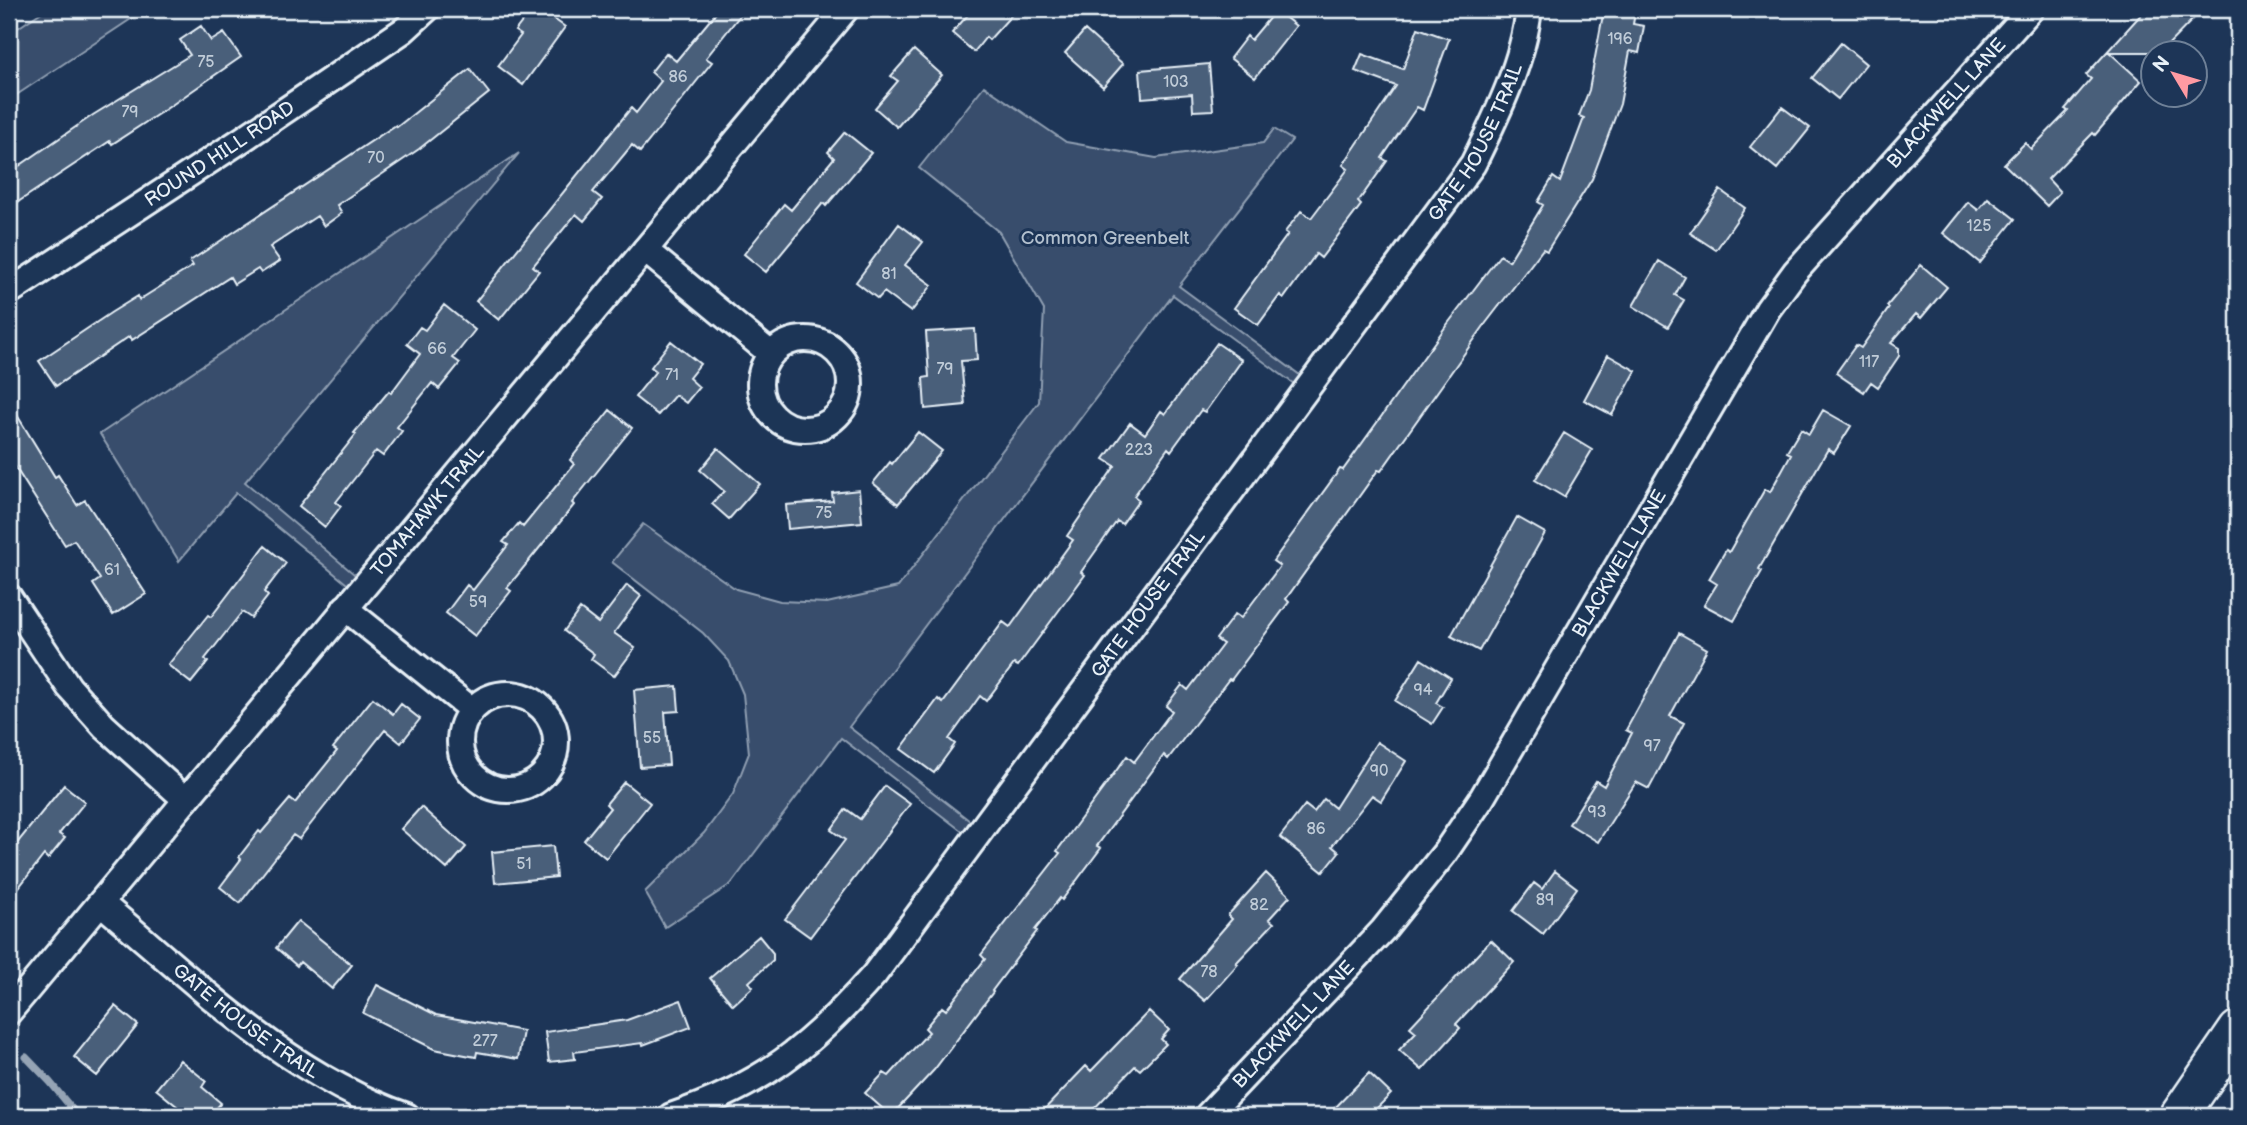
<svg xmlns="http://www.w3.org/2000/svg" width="2247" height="1125" viewBox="0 0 2247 1125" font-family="'Balsamiq Sans',sans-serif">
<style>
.green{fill:#374d6c;stroke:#909fb2;stroke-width:2}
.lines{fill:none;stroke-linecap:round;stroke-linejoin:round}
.stream{stroke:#95a4b5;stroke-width:7}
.building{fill:#495e7a;stroke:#e8f1f8;stroke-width:2}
.minor-casing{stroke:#e8f1f8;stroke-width:30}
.highway-casing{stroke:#e8f1f8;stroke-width:42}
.minor{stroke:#1d3557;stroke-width:24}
.highway{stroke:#1d3557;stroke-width:37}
.labels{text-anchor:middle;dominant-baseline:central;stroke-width:6;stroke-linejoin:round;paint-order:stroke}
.number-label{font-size:16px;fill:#c0ccd8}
.street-label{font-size:19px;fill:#e8f1f8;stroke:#1d3557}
.park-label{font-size:19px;fill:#b3c0ce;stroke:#1d3557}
</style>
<rect width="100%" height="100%" fill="#1d3557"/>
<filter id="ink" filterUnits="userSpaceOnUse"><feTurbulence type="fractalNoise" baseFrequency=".0143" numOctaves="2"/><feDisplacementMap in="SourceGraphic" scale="14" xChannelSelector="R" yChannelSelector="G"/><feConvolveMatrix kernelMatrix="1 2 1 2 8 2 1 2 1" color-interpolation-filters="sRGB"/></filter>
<g filter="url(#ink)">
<path class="green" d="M 46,9 L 146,9 L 9,100 L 9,34 Z
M 984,86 L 1066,142 L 1156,158 L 1263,143 L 1274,129 L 1292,140 L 1179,286 L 1312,384 L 1305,392 L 1173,295 L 849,727 L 970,821 L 963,832 L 841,738 L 731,884 L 665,927 L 645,892 L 704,833 L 733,794 L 749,753 L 743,694 L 729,661 L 703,633 L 612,562 L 643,524 L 736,589 L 780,601 L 827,603 L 898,587 L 1039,402 L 1044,310 L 999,232 L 919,168 Z
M 519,153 L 245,482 L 360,579 L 352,588 L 236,493 L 179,561 L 100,434 Z"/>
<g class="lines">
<path class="stream" d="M 26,1057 L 50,1082 L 78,1116"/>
</g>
<path class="building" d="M 532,9 L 540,9 L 565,27 L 523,85 L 498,66 L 521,35 L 515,31 Z
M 719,9 L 745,9 L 706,58 L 712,62 L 657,131 L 640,152 L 632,145 L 593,192 L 602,199 L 584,221 L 576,214 L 533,266 L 539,271 L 499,320 L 476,301 L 631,108 L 636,113 L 661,81 L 651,72 L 666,53 L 676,61 Z
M 973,9 L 1017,9 L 989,40 L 986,37 L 974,52 L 952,33 Z
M 1604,9 L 1635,13 L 1633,24 L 1644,26 L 1639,53 L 1630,51 L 1620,104 L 1592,179 L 1547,251 L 1543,249 L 1486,323 L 1381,471 L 1378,470 L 1286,599 L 1289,602 L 1231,680 L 1229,679 L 1168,759 L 1164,755 L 1097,846 L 1101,848 L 1062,900 L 1060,898 L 1035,930 L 1037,931 L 992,991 L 993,992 L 934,1070 L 891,1116 L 865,1093 L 884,1073 L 889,1076 L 929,1032 L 925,1028 L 942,1007 L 946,1010 L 985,959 L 981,955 L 1060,853 L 1057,851 L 1127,756 L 1134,762 L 1172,711 L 1166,706 L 1182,685 L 1188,690 L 1223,644 L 1216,639 L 1235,614 L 1241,618 L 1280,566 L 1273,561 L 1340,469 L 1343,470 L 1446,326 L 1500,255 L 1509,261 L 1543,205 L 1538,202 L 1553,177 L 1560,182 L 1584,118 L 1579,116 L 1589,90 Z
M 2146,9 L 2203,9 L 2161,52 L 2109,52 L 2141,81 L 2095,135 L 2093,133 L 2048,179 L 2060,192 L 2047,206 L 2004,164 L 2025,143 L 2031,149 L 2068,111 L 2065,109 L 2091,79 L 2086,75 Z
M 1276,10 L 1296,26 L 1255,78 L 1230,58 L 1247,36 L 1251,40 Z
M 201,26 L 211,41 L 224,33 L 241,57 L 166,109 L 112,144 L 110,141 L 9,208 L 9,173 L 93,115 L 190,55 L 180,40 Z
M 1418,28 L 1449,39 L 1423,110 L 1417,107 L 1382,158 L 1387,161 L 1358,202 L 1361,205 L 1321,258 L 1316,254 L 1284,298 L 1280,295 L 1258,325 L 1234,308 L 1288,234 L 1285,232 L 1301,211 L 1311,218 L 1348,169 L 1343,165 L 1396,86 L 1355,71 L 1362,54 L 1403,69 Z
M 1085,30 L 1123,64 L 1103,87 L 1065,53 Z
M 1841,43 L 1866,64 L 1838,99 L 1812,78 Z
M 914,50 L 942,75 L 897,127 L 875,108 L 898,81 L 891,76 Z
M 1209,64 L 1213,110 L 1193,111 L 1192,94 L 1142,98 L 1140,70 Z
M 470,69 L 489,93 L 419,149 L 337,205 L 342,213 L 324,226 L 317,216 L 270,247 L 280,261 L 261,273 L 258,269 L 234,284 L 230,277 L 132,340 L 130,336 L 56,386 L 39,361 L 112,312 L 138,296 L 139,300 L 193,266 L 190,261 L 396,125 L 397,127 Z
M 1782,107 L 1810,128 L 1777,169 L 1750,147 Z
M 845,132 L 871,153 L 826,206 L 823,203 L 766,272 L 744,254 L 784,204 L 791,210 L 834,158 L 828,152 Z
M 1720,190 L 1745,208 L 1716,250 L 1690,233 Z
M 1988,198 L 2015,219 L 1980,263 L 1943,233 L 1968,202 L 1978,210 Z
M 899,224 L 923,242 L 905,265 L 932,285 L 911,312 L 884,292 L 878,299 L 856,282 Z
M 1659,261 L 1685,277 L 1675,295 L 1684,300 L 1668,327 L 1633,306 Z
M 1921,265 L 1947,287 L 1921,318 L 1916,314 L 1891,343 L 1899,348 L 1899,356 L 1878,387 L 1871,382 L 1864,392 L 1836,373 L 1856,345 L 1861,348 L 1889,308 L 1887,306 Z
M 444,305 L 475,330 L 453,358 L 460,363 L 439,389 L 432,383 L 397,427 L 402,431 L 383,456 L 376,451 L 336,502 L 341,506 L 325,527 L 299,506 L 356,434 L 354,433 L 389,391 L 391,393 L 420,354 L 407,344 L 420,327 L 425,330 Z
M 975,329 L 977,360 L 961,361 L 965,405 L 925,409 L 923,378 L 929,377 L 926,332 Z
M 671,341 L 700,364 L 689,378 L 699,387 L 686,403 L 675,395 L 658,415 L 635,397 L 656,371 L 651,367 Z
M 1217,343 L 1242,360 L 1205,412 L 1201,410 L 1171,451 L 1168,448 L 1134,496 L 1139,500 L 1122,524 L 1117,521 L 1081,572 L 1085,575 L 1018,666 L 1014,664 L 986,701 L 980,696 L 949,739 L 955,744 L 934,773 L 901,749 L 938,699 L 943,703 L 1003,622 L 1010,627 L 1073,540 L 1067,536 L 1115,466 L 1104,459 L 1130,423 L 1145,434 L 1161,411 L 1165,414 Z
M 1608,355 L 1636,371 L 1612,415 L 1584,400 Z
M 9,402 L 55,477 L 58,475 L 77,505 L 85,500 L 146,594 L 113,615 L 93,584 L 100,579 L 74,540 L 65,545 L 15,467 L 9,471 Z
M 610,410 L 632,428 L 572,503 L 574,505 L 507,588 L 511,591 L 475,636 L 446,613 L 467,585 L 473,590 L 508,545 L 503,542 L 519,523 L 523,527 L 574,464 L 570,460 Z
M 1823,410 L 1851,426 L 1834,453 L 1828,449 L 1759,569 L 1762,571 L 1734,621 L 1704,605 L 1717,584 L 1709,579 L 1726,550 L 1729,552 L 1765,489 L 1770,492 L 1791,454 L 1787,452 L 1801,429 L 1809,434 Z
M 918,432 L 942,451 L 898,504 L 873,483 L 890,462 L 892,464 Z
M 1564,433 L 1592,450 L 1564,497 L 1535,480 Z
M 718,448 L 760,484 L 729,519 L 712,504 L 724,491 L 700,470 Z
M 859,490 L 862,522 L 788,529 L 786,505 L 833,501 L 832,493 Z
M 1517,517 L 1545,533 L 1479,651 L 1451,636 Z
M 265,546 L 286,563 L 264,592 L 268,596 L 251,618 L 242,612 L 205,659 L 208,662 L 191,683 L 168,665 L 208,615 L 211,617 Z
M 627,585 L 641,596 L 614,633 L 635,648 L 614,676 L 591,659 L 594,654 L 564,631 L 580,609 L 598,623 Z
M 1679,633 L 1707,649 L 1670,716 L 1684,723 L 1649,789 L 1636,782 L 1598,842 L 1569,824 L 1596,781 L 1604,786 L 1632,733 L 1626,730 Z
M 1421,659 L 1451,678 L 1436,703 L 1443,707 L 1432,724 L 1395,701 Z
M 677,686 L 679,711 L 665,712 L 669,765 L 640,767 L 634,690 Z
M 373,698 L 393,714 L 401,704 L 420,719 L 401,743 L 385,730 L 299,839 L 293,835 L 240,903 L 220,887 L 241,859 L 239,857 L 259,831 L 261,833 L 290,799 L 295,803 L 337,751 L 333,748 Z
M 1377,742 L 1406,761 L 1381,801 L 1372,795 L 1332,846 L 1339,852 L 1323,872 L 1280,837 L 1305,805 L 1314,812 L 1324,799 L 1335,808 Z
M 624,782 L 650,803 L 606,858 L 584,840 L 610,808 L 606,804 Z
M 64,785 L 85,802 L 59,834 L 65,838 L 48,859 L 44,855 L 9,900 L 9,853 Z
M 885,786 L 910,804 L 810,937 L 785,919 L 845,840 L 831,830 L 846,809 L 860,819 Z
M 421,807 L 466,847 L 447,869 L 401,829 Z
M 553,846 L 556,877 L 495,883 L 492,852 Z
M 1555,871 L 1577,888 L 1543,934 L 1513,911 L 1534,883 L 1542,889 Z
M 1266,873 L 1290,896 L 1269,919 L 1274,923 L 1236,963 L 1238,964 L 1205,1001 L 1180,979 L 1232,919 L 1228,915 Z
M 298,921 L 352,965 L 332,989 L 300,962 L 297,966 L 276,948 Z
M 759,936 L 773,953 L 773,960 L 749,982 L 753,987 L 733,1005 L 710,978 Z
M 1491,940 L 1514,962 L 1456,1024 L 1460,1028 L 1422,1070 L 1399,1050 L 1416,1032 L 1410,1027 Z
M 377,985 L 436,1015 L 523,1031 L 518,1059 L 477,1052 L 476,1057 L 434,1049 L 363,1013 Z
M 681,1000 L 691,1027 L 643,1045 L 642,1043 L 574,1052 L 575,1059 L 549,1062 L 545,1032 L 627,1020 Z
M 115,1006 L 138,1025 L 97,1076 L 74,1057 Z
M 1149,1011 L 1169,1030 L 1161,1039 L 1166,1044 L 1140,1070 L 1135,1066 L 1087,1116 L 1038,1116 L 1086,1066 L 1091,1071 Z
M 180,1060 L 206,1081 L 202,1087 L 221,1103 L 210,1116 L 189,1116 L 156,1089 Z
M 1369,1073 L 1391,1094 L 1369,1116 L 1327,1116 Z"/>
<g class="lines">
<defs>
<g id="minor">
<path d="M 645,250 L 771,354"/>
<path id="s1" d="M 9,292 L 243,139 L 404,30 L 427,9"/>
<circle cx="805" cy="384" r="45"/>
<path d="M 9,597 L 69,687 L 104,726 L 186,800"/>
<path d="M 345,608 L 472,710"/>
<circle cx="508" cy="742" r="48"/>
<path id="s2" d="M 101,903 C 195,982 289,1076 407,1116"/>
<path id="s3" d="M 9,1012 L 846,9"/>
<path id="s4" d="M 671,1116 C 763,1085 810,1047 874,975 L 1473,164 C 1497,115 1523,63 1529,9"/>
<path id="s5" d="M 1207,1116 L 1383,930 L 1444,854 L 1482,798 L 1768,309 L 1795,272 L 2031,9"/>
</g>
<path id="highway" d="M 2179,1116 L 2238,1030"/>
</defs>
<use href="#minor" class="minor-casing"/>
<use href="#highway" class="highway-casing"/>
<use href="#minor" class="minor"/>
<use href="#highway" class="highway"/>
</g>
</g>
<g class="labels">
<g class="number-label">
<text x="1620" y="39">196</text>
<text x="206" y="62">75</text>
<text x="678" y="77">86</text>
<text x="1176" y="82">103</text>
<text x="130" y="112">79</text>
<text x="376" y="158">70</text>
<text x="1979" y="226">125</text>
<text x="889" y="274">81</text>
<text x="437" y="349">66</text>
<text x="1869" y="362">117</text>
<text x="945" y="369">79</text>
<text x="672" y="375">71</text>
<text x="1139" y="450">223</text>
<text x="824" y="513">75</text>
<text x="112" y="570">61</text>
<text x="478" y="602">59</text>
<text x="1423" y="690">94</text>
<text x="652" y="738">55</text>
<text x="1652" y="746">97</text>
<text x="1379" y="771">90</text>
<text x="1597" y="812">93</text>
<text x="1316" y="829">86</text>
<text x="524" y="864">51</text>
<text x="1545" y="900">89</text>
<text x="1259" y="905">82</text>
<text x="1209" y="972">78</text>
<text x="485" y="1041">277</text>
</g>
<g class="street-label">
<text stroke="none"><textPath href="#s5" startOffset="1260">BLACKWELL LANE</textPath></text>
<text stroke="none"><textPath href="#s4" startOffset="1279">GATE HOUSE TRAIL</textPath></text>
<text stroke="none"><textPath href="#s1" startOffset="252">ROUND HILL ROAD</textPath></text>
<text stroke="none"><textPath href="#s3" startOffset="653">TOMAHAWK TRAIL</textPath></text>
<text stroke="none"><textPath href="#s5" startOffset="693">BLACKWELL LANE</textPath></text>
<text stroke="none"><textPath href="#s4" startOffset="712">GATE HOUSE TRAIL</textPath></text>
<text stroke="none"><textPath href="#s2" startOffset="187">GATE HOUSE TRAIL</textPath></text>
<text stroke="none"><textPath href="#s5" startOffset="126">BLACKWELL LANE</textPath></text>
</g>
<g class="park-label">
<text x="1105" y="238">Common Greenbelt</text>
</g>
</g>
<rect width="2247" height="1125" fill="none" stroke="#1d3557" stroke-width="35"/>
<rect x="18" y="18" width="2212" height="1090" fill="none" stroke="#e8f1f8" stroke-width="2.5" filter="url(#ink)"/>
<g transform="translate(2174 74) rotate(308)"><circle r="33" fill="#1d3557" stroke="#6e8097" stroke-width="2"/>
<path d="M0-5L12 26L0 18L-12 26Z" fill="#ff9aa2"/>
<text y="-10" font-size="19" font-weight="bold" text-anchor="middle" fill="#e8f1f8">N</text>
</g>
</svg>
